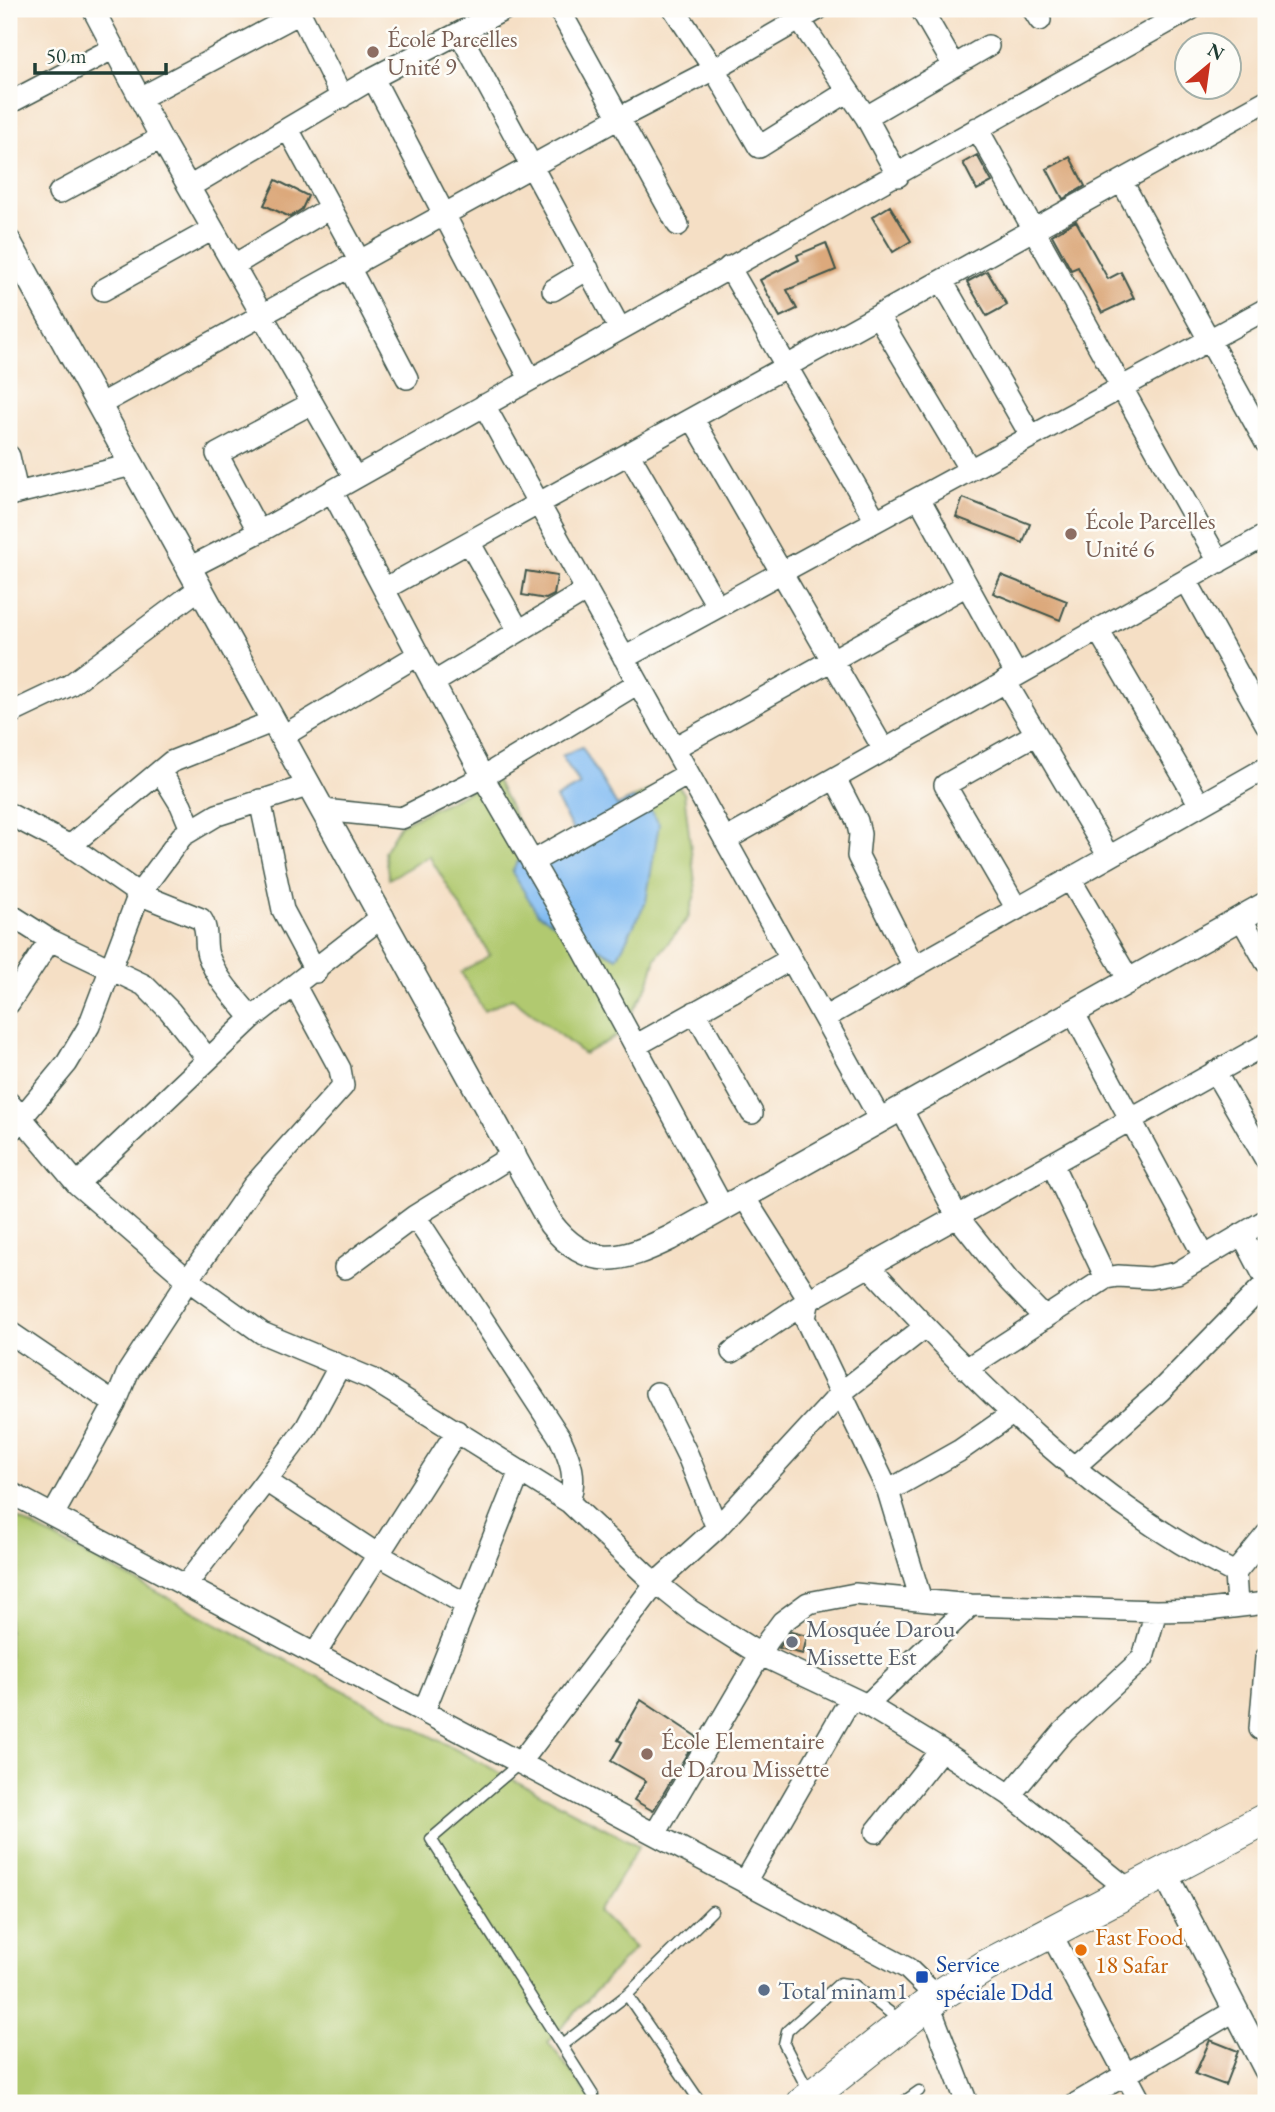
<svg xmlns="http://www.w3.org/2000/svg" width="1275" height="2112" viewBox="0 0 1275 2112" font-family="'EB Garamond',serif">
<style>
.green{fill:#b1c96f;stroke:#688352;stroke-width:2}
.water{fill:#81bbf2;stroke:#507c93;stroke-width:2}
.building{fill:#dca97c}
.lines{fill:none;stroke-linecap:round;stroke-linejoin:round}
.service-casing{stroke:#3f554a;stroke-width:13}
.minor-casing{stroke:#3f554a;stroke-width:24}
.tertiary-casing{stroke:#3f554a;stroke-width:27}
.primary-casing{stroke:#3f554a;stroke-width:34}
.service{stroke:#fff;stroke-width:10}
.minor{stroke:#fff;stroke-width:21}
.tertiary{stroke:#fff;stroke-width:24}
.primary{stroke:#fff;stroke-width:32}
.education-dot{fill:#8d6e63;stroke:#fdfcf7;stroke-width:2.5}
.worship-dot{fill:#6b7280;stroke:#fdfcf7;stroke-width:2.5}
.food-dot{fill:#e8710a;stroke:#fdfcf7;stroke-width:2.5}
.transit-dot{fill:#1a4fb4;stroke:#fdfcf7;stroke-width:2.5}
.service-dot{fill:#5c6f8a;stroke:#fdfcf7;stroke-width:2.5}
.labels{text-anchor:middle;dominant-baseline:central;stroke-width:5;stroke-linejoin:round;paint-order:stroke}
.education-label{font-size:24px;fill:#785e54;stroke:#fdfcf7;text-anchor:start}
.worship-label{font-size:24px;fill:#5b616d;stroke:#fdfcf7;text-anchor:start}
.food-label{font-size:24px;fill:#c56008;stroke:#fdfcf7;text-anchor:start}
.transit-label{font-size:24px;fill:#164399;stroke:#fdfcf7;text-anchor:start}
.service-label{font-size:24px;fill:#4e5e75;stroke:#fdfcf7;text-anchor:start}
</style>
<rect width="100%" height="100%" fill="#fdfcf7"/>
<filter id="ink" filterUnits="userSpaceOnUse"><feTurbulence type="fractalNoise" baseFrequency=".0143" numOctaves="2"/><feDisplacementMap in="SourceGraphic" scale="14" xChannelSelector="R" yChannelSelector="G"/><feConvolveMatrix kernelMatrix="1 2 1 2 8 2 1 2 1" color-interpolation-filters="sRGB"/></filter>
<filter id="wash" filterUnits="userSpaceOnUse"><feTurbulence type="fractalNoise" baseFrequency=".00686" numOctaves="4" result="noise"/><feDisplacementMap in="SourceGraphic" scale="28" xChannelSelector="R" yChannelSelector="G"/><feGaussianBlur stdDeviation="1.57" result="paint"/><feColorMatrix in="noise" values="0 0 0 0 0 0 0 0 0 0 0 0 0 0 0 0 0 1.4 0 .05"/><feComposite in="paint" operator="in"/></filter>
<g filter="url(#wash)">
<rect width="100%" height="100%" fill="#f5dfc5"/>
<path class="green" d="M 582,747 L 617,806 L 672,779 L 684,793 L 696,891 L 688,918 L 656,958 L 648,985 L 619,1035 L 584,1054 L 512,998 L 484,1011 L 461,972 L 490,955 L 429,856 L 389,879 L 384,852 L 400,825 L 495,778 L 536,857 L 576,836 L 556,798 L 580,785 L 562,756 Z
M 9,1514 L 639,1846 L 599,1912 L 635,1948 L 548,2042 L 595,2103 L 9,2103 Z"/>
<path class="water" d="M 582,747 L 617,806 L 633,799 L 652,812 L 659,824 L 646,902 L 617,958 L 538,914 L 512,872 L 517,862 L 536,857 L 576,836 L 556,798 L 580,785 L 562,756 Z"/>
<g id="blocks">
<path class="building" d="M 977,155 L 992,182 L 977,190 L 963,163 Z
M 1070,157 L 1085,186 L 1063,199 L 1047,169 Z
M 276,180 L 308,196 L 302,209 L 290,217 L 264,205 Z
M 890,206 L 911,241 L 893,252 L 872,217 Z
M 1076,221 L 1108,279 L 1121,272 L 1134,298 L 1102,313 L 1078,267 L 1071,270 L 1052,235 Z
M 826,243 L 836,270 L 787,290 L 797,309 L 780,317 L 760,280 L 799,260 L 797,255 Z
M 987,271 L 1007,305 L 987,316 L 967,282 Z
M 963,498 L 1030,524 L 1023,543 L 956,517 Z
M 526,571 L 557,576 L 554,595 L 546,599 L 522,595 Z
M 1001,575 L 1067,601 L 1060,620 L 993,593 Z
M 791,1632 L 807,1636 L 803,1654 L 779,1648 Z
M 641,1700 L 697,1737 L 653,1811 L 634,1800 L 646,1781 L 611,1761 L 622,1742 L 618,1740 Z
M 1210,2040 L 1238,2051 L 1225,2085 L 1195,2074 Z"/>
</g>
</g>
<g filter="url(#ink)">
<use href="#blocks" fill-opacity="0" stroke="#3f554a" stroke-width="2"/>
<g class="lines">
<defs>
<path id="service" d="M 520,1763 L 431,1839 L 593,2095
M 562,2045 L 627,1995
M 810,2094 L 784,2044 L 787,2031 L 840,1983 L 854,1985 L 901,2021
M 701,2103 L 627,1995 L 712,1911
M 902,2103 L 919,2091"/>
<path id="minor" d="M 93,9 L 161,138 L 355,478
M 559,9 L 678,225
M 674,9 L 714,69 L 759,147 L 847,92
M 792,9 L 866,117 L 898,176
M 921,9 L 954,66
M 1033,9 L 1040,20
M 460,34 L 620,329
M 373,78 L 530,379
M 142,97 L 300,13 L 342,97
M 9,103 L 114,48
M 866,117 L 988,46
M 977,128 L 1219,562
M 289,131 L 360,262
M 1122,182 L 1266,443
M 189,187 L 373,78 L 505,9
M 59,193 L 161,138
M 234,265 L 330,208
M 729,267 L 876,521
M 350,269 L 407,378
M 942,281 L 1031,436
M 103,290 L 213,229
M 553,290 L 588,269
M 878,316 L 970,470
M 99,405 L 619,118 L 714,69 L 818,9
M 484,405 L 880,1119
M 693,419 L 884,750
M 629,454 L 718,607
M 9,456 L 17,492
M 332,491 L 483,777 L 584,951 L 723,1208
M 9,495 L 132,465
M 919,498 L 1016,674
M 259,532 L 217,454 L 312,403
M 469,542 L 519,631
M 189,568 L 259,532 L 1191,9
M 1186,580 L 1266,724
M 384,589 L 1266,101
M 1098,630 L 1200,805
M 624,658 L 1266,309
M 1005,681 L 1109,857
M 433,683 L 587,590
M 9,714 L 70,685 L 200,588
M 283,736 L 418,655
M 674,748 L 967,585
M 160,771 L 181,805 L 191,829
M 835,778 L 857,821 L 860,834 L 858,856 L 914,967
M 260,800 L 283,910 L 316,972
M 323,810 L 402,818 L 483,777 L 638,683
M 9,814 L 70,846 L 139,894 L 201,919 C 209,930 204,943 208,955 C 217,980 236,999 252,1018
M 725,840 L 1266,535
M 70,846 L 171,762 L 274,721
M 532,862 L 688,774
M 1070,879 L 1129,980
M 1017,909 L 945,785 L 1036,734
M 9,914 L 50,940 L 144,985 L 170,1011 L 207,1058
M 1241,918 L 1266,962
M 9,1003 L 50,940
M 695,1012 L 752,1113
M 1073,1012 L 1204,1256
M 824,1018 L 1266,768
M 635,1046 L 791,959
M 1215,1072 L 1266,1160
M 9,1103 L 77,1184 L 188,1280 L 262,1333 L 372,1379 L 569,1502 L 646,1575 L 691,1611 L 761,1655 L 867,1705 L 941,1750 L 1010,1795 L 1129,1890
M 901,1108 L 957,1216 L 1008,1280 L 1045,1318
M 9,1133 L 67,1063 L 89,1026 L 139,894 L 182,836 L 217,815 L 310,785
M 1052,1164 L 1106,1278
M 77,1184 L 252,1018 L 383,916
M 744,1197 L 809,1300 L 805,1318 L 888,1491 L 921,1600
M 415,1216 L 560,1438 C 571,1462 577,1476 569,1502
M 1242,1234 L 1266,1280
M 869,1266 C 977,1384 1090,1501 1235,1573
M 345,1268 L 415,1216 L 515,1154
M 9,1332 L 115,1404
M 732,1352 L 809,1300 L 869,1266 L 1266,1044
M 966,1369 L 1106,1278 L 1118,1276 L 1150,1278 L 1177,1273 L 1266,1220
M 657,1393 L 688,1456 L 717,1528
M 1073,1468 L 1160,1391 L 1266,1283
M 266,1481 L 377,1554 L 465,1604
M 888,1491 L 959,1451 L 1012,1414
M 9,1492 L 907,1968 L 937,1997
M 53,1515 L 115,1404 L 128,1372 L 188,1280 L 253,1186 L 343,1086 L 340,1069 L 295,986
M 186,1585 L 306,1428 L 339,1367
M 1237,1605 L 1235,1573 L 1266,1535
M 315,1654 L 457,1431
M 867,1705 L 971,1605
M 424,1711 L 520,1471
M 1260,1729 L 1266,1658
M 520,1763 L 656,1583 L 717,1528 L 842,1392 L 925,1327
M 1010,1795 L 1064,1731 L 1143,1658 L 1156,1611
M 876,1832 L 941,1750
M 655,1834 L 768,1641 L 782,1622 L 808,1603 L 855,1594 L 971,1605 L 1156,1611 L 1207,1610 L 1266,1603
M 745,1882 L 851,1698
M 1057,1945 L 1141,2103
M 934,2018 L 967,2103
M 1077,2103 L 1236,2010"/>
<path id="tertiary" d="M 9,242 L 551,1224 C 588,1272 623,1261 670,1238 L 1266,904
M 1173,1889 L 1266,2069"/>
<path id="primary" d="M 803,2103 L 937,1997 L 986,1966 L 1266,1819"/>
</defs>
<use href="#service" class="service-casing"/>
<use href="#minor" class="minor-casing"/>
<use href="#tertiary" class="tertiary-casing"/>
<use href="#primary" class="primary-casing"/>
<use href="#service" class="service"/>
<use href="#minor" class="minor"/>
<use href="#tertiary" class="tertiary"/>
<use href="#primary" class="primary"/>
</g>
</g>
<g class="education-dot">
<circle cx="373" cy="52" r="7"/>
<circle cx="1071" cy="534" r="7"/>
<circle cx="647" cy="1754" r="7"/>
</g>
<circle class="worship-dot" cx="792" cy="1642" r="7"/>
<circle class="food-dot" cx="1081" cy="1950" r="7"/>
<rect class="transit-dot" x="915" y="1970" width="14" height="14" rx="3.5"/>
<circle class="service-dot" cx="764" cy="1990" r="7"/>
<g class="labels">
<g class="education-label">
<text x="387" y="38">École Parcelles<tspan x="387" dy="28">Unité 9</tspan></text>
<text x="1085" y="520">École Parcelles<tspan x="1085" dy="28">Unité 6</tspan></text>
<text x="661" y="1740">École Elementaire<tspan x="661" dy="28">de Darou Missette</tspan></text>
</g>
<g class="worship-label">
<text x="806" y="1628">Mosquée Darou<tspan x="806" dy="28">Missette Est</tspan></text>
</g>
<g class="food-label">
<text x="1095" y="1936">Fast Food<tspan x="1095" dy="28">18 Safar</tspan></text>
</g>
<g class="transit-label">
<text x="936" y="1963">Service<tspan x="936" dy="28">spéciale Ddd</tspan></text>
</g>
<g class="service-label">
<text x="778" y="1990">Total minam1</text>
</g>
</g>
<rect width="1275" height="2112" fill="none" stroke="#fdfcf7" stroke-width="35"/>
<g transform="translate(1208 66) rotate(29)"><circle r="33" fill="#fdfcf7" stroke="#a4b0a9" stroke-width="2"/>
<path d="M0-5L12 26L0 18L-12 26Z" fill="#c8321e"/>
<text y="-10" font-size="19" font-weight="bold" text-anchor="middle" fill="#1f3d34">N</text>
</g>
<path d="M35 63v10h131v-10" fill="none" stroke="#1f3d34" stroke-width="3.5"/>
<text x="46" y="63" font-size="21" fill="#1f3d34" stroke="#fdfcf7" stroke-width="5" paint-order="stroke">50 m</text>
</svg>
